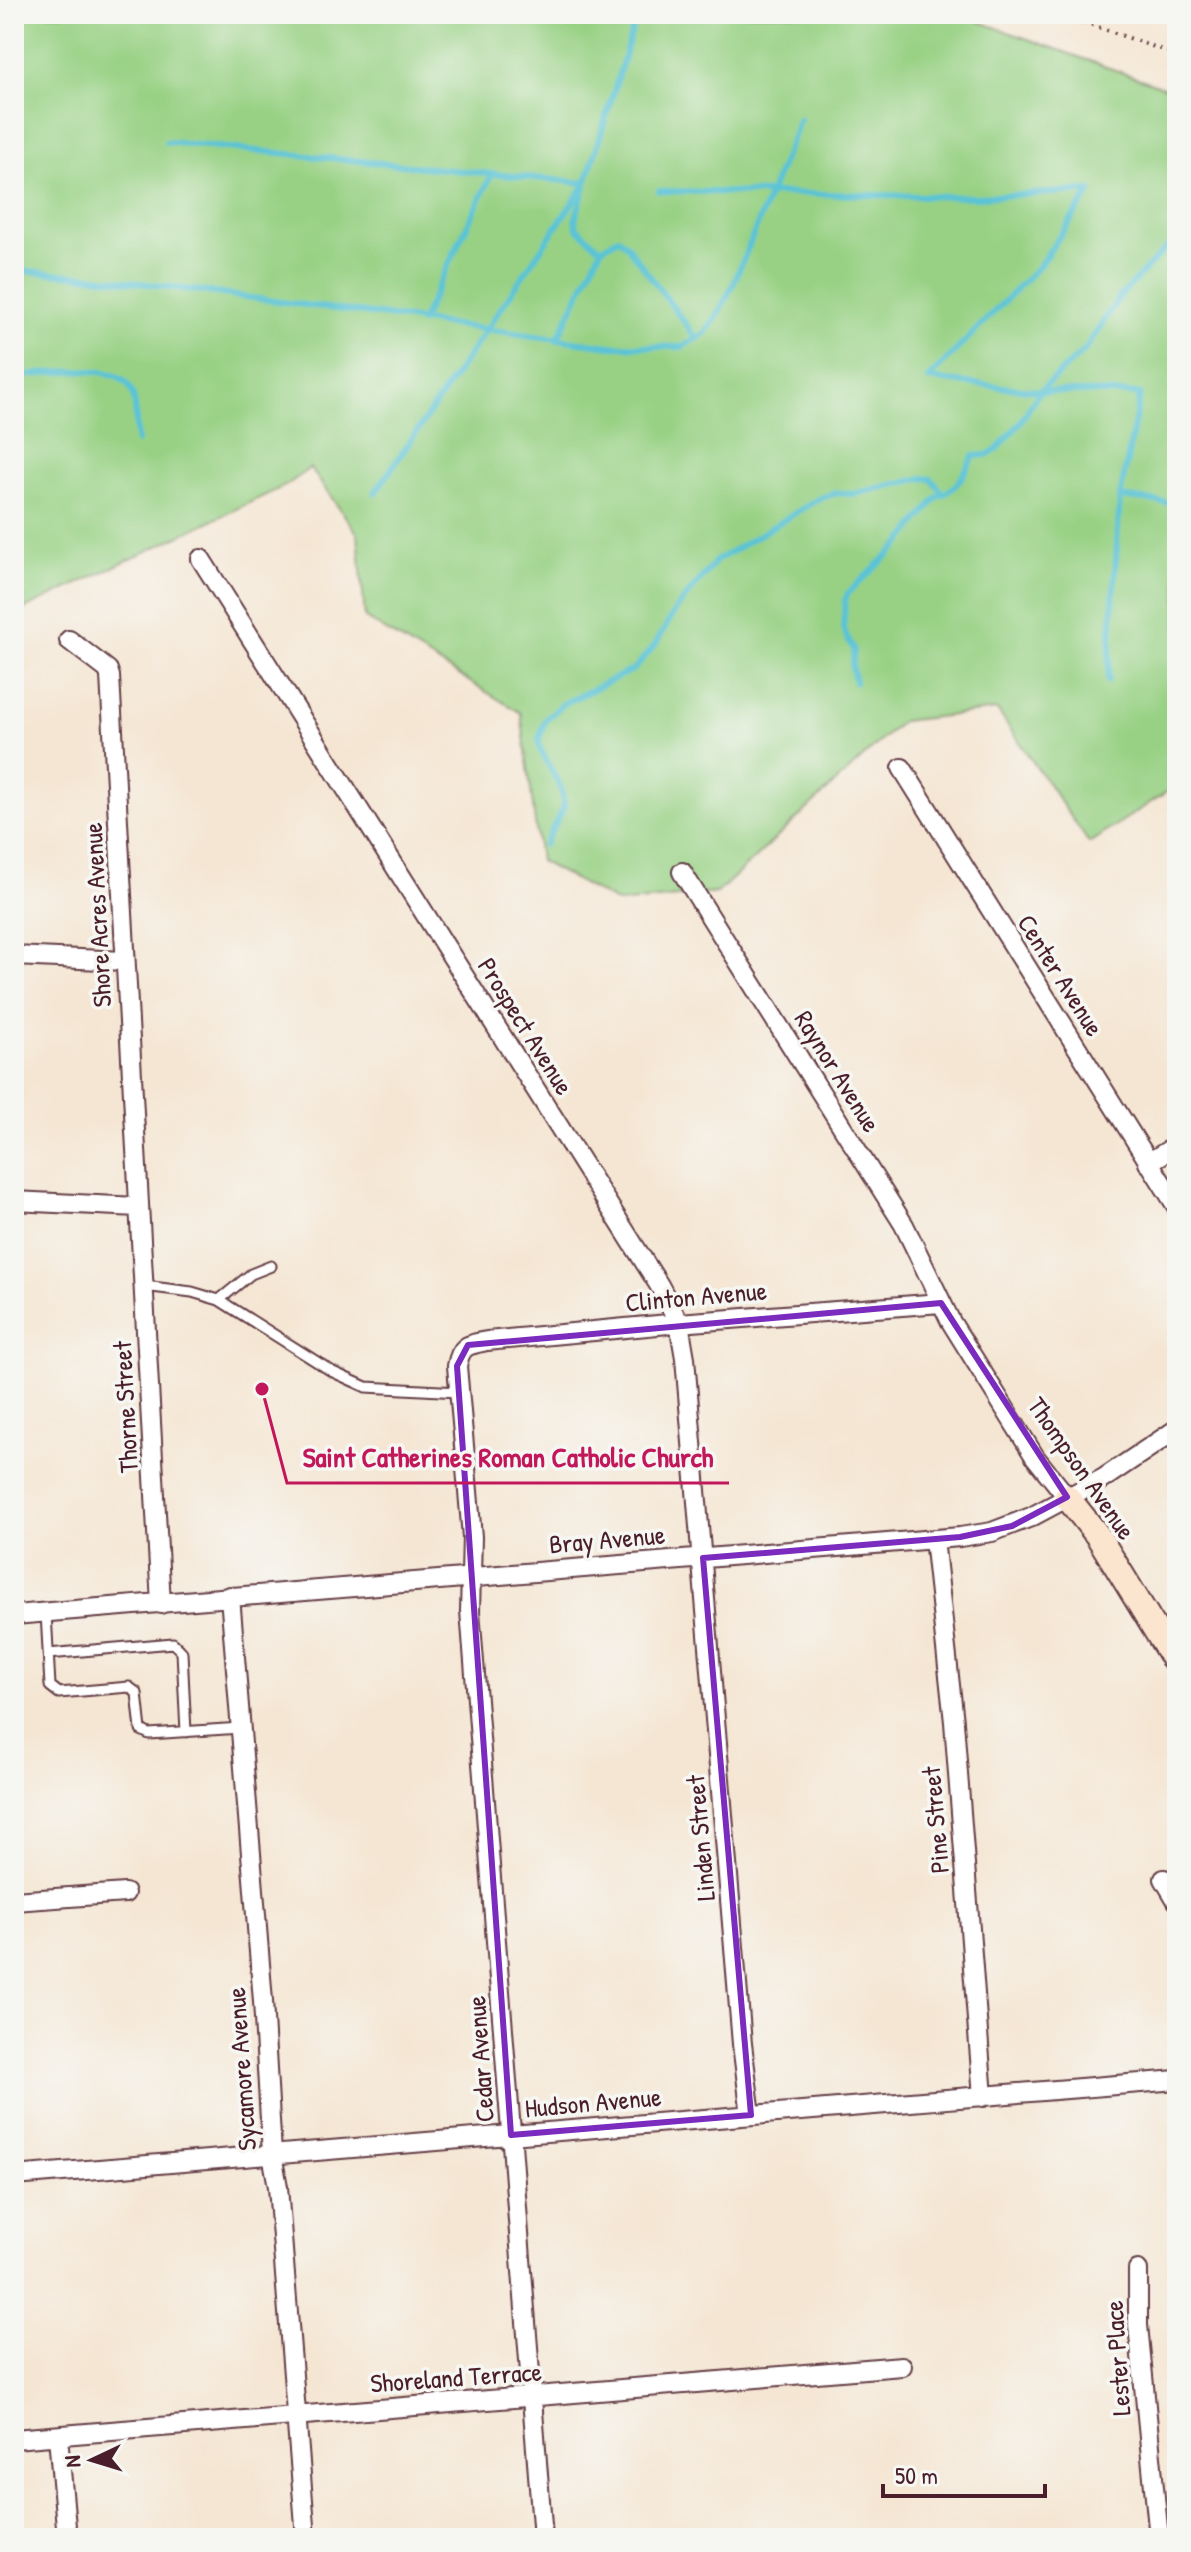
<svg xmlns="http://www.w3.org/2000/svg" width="1191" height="2552" viewBox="0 0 1191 2552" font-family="'Patrick Hand',sans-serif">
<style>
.green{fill:#98d184;stroke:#717858;stroke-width:2}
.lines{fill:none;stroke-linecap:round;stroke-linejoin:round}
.stream{stroke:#5ac3d6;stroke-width:6}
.lane-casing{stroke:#643d44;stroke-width:13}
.street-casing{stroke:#643d44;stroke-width:22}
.secondary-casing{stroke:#643d44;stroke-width:28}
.path{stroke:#643d44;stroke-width:4;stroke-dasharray:2 6;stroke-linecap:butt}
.lane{stroke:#fff;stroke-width:9}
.street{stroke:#fff;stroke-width:18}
.secondary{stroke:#fbe5cf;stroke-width:24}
.marked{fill:none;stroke:#7b2cbf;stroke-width:6;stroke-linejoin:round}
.labels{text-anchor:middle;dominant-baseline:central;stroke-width:7;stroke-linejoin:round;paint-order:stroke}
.street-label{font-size:26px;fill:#4a1f2b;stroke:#f6f6f2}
.leader{fill:none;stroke:#c2185b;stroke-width:3}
.callout-dot{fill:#c2185b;stroke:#f6f6f2;stroke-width:3}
.callout-label{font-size:28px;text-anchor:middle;font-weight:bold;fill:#c2185b;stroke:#f6f6f2;stroke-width:7;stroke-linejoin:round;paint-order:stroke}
</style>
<rect width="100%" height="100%" fill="#f6f6f2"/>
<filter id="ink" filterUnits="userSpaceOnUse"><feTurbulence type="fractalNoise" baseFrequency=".0125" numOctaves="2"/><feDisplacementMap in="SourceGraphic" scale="16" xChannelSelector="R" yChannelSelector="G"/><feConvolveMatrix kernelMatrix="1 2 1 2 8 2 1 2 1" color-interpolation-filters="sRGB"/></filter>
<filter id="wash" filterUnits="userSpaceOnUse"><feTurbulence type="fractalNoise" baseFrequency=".006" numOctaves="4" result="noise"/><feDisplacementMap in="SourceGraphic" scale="32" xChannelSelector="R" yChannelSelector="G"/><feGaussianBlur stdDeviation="1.8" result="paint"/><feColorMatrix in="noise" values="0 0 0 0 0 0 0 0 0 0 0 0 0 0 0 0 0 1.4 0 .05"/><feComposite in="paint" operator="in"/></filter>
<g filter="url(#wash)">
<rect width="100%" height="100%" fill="#f5e6d3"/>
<path class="green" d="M 14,14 L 958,14 L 1177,92 L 1177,785 L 1089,843 L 997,710 L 902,721 L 717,893 L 618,903 L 540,861 L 521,713 L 365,618 L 358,534 L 310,468 L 287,485 L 14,614 Z"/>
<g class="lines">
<path class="stream" d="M 166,142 L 586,183 L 375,493
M 659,191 L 977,197 L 1091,191 L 1039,266 L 928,379 L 1040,391 L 1140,394 L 1120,497 L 1108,681
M 601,249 L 577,228 L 575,220 L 637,14
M 14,270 L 96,277 L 610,346 L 682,347 L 704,334 L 716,318 L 733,285 L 800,119
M 421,322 L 492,174
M 557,340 L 601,249 L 618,238 L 625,243 L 697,339
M 14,377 C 40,375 113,360 129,386 C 138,401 135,425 137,442
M 1120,497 L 1177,504
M 855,682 L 852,668 L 854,650 L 843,629 L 845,600 L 848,593 L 901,543 L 937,497 L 944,494
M 544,845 L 564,807 L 561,788 L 540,749 L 539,739 L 545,720 L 563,704 L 634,669 L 655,645 L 676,609 L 716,561 L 820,498 L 837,493 L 853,494 L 923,478 L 931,479 L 944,494 C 962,484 963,472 974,456 L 986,455 L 997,450 L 1019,424 L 1040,391 L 1085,350 L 1120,296 L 1177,237"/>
</g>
</g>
<g filter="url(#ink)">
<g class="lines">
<defs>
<path id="lane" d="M 144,1286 L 192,1292 L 219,1300 L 333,1372 L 366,1387 L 459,1392
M 219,1300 L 251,1274 L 271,1266
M 46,1613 L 50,1686 L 59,1693 L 129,1687 L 137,1693 L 141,1730 L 149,1734 L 241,1728
M 48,1654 L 173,1643 L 182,1652 L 186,1732"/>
<path id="street" d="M 201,559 L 659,1285 L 679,1323 L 685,1358 L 742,2044 L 751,2115
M 69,640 L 108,670 L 110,676 L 161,1604
M 902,768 L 1177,1207
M 682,872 L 904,1225 L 951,1322 L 1035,1457 L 1067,1497
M 14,956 L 124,961
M 1148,1163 L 1177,1145
M 14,1201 L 138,1207
M 934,1539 L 954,1722 L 983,2097
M 230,1596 L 263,2001 L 272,2154 L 278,2187 L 306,2538
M 14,1615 L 960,1537 L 992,1532 L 1031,1517 L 1104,1478 L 1177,1429
M 1164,1879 L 1177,1901
M 14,1901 L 125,1893
M 14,2176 L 1177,2080
M 1138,2270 L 1138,2325 L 1159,2538
M 58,2436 L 67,2538
M 14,2439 L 902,2366
M 543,2538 L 470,1611 L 472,1537 L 457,1366 C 461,1345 467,1345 487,1341 L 679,1323 L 941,1303"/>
<path id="secondary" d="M 1067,1497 L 1098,1536 L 1177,1665"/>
</defs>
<use href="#lane" class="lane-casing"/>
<use href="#street" class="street-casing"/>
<use href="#secondary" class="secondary-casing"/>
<path class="path" d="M 1061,14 L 1177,55"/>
<use href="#lane" class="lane"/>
<use href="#street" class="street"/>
<use href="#secondary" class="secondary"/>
</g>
</g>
<path class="marked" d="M 941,1303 L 1067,1497 L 1012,1526 L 960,1537 L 703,1558 L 751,2115 L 511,2135 L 457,1366 L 468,1345 Z"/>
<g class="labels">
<g class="street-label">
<text transform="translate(97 915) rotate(-93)">Shore Acres Avenue</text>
<text transform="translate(1061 975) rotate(58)">Center Avenue</text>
<text transform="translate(526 1026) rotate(58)">Prospect Avenue</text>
<text transform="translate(838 1071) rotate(58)">Raynor Avenue</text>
<text transform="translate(696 1296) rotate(-5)">Clinton Avenue</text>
<text transform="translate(125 1407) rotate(-93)">Thorne Street</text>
<text transform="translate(1082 1468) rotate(55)">Thompson Avenue</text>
<text transform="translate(607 1539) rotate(-5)">Bray Avenue</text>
<text transform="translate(935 1820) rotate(-95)">Pine Street</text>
<text transform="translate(700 1838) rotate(-95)">Linden Street</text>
<text transform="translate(480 2059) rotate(-94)">Cedar Avenue</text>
<text transform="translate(241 2069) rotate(-94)">Sycamore Avenue</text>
<text transform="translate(593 2102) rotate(-5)">Hudson Avenue</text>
<text transform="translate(1117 2358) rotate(-94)">Lester Place</text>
<text transform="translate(456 2377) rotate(-4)">Shoreland Terrace</text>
</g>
</g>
<path class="leader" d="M262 1389L287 1483H729"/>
<circle class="callout-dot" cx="262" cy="1389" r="8"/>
<g class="callout-label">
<text x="508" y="1467">Saint Catherines Roman Catholic Church</text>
</g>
<rect width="1191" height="2552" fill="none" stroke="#f6f6f2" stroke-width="48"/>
<g transform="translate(92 2460) rotate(266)" stroke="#f6f6f2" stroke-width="6" paint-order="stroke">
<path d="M0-6L14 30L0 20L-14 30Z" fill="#4a1f2b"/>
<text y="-12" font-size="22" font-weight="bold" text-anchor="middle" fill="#4a1f2b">N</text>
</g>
<path d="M883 2484v12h162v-12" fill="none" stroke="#4a1f2b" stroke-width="4"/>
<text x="895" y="2484" font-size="24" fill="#4a1f2b" stroke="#f6f6f2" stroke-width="6" paint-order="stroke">50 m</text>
</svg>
